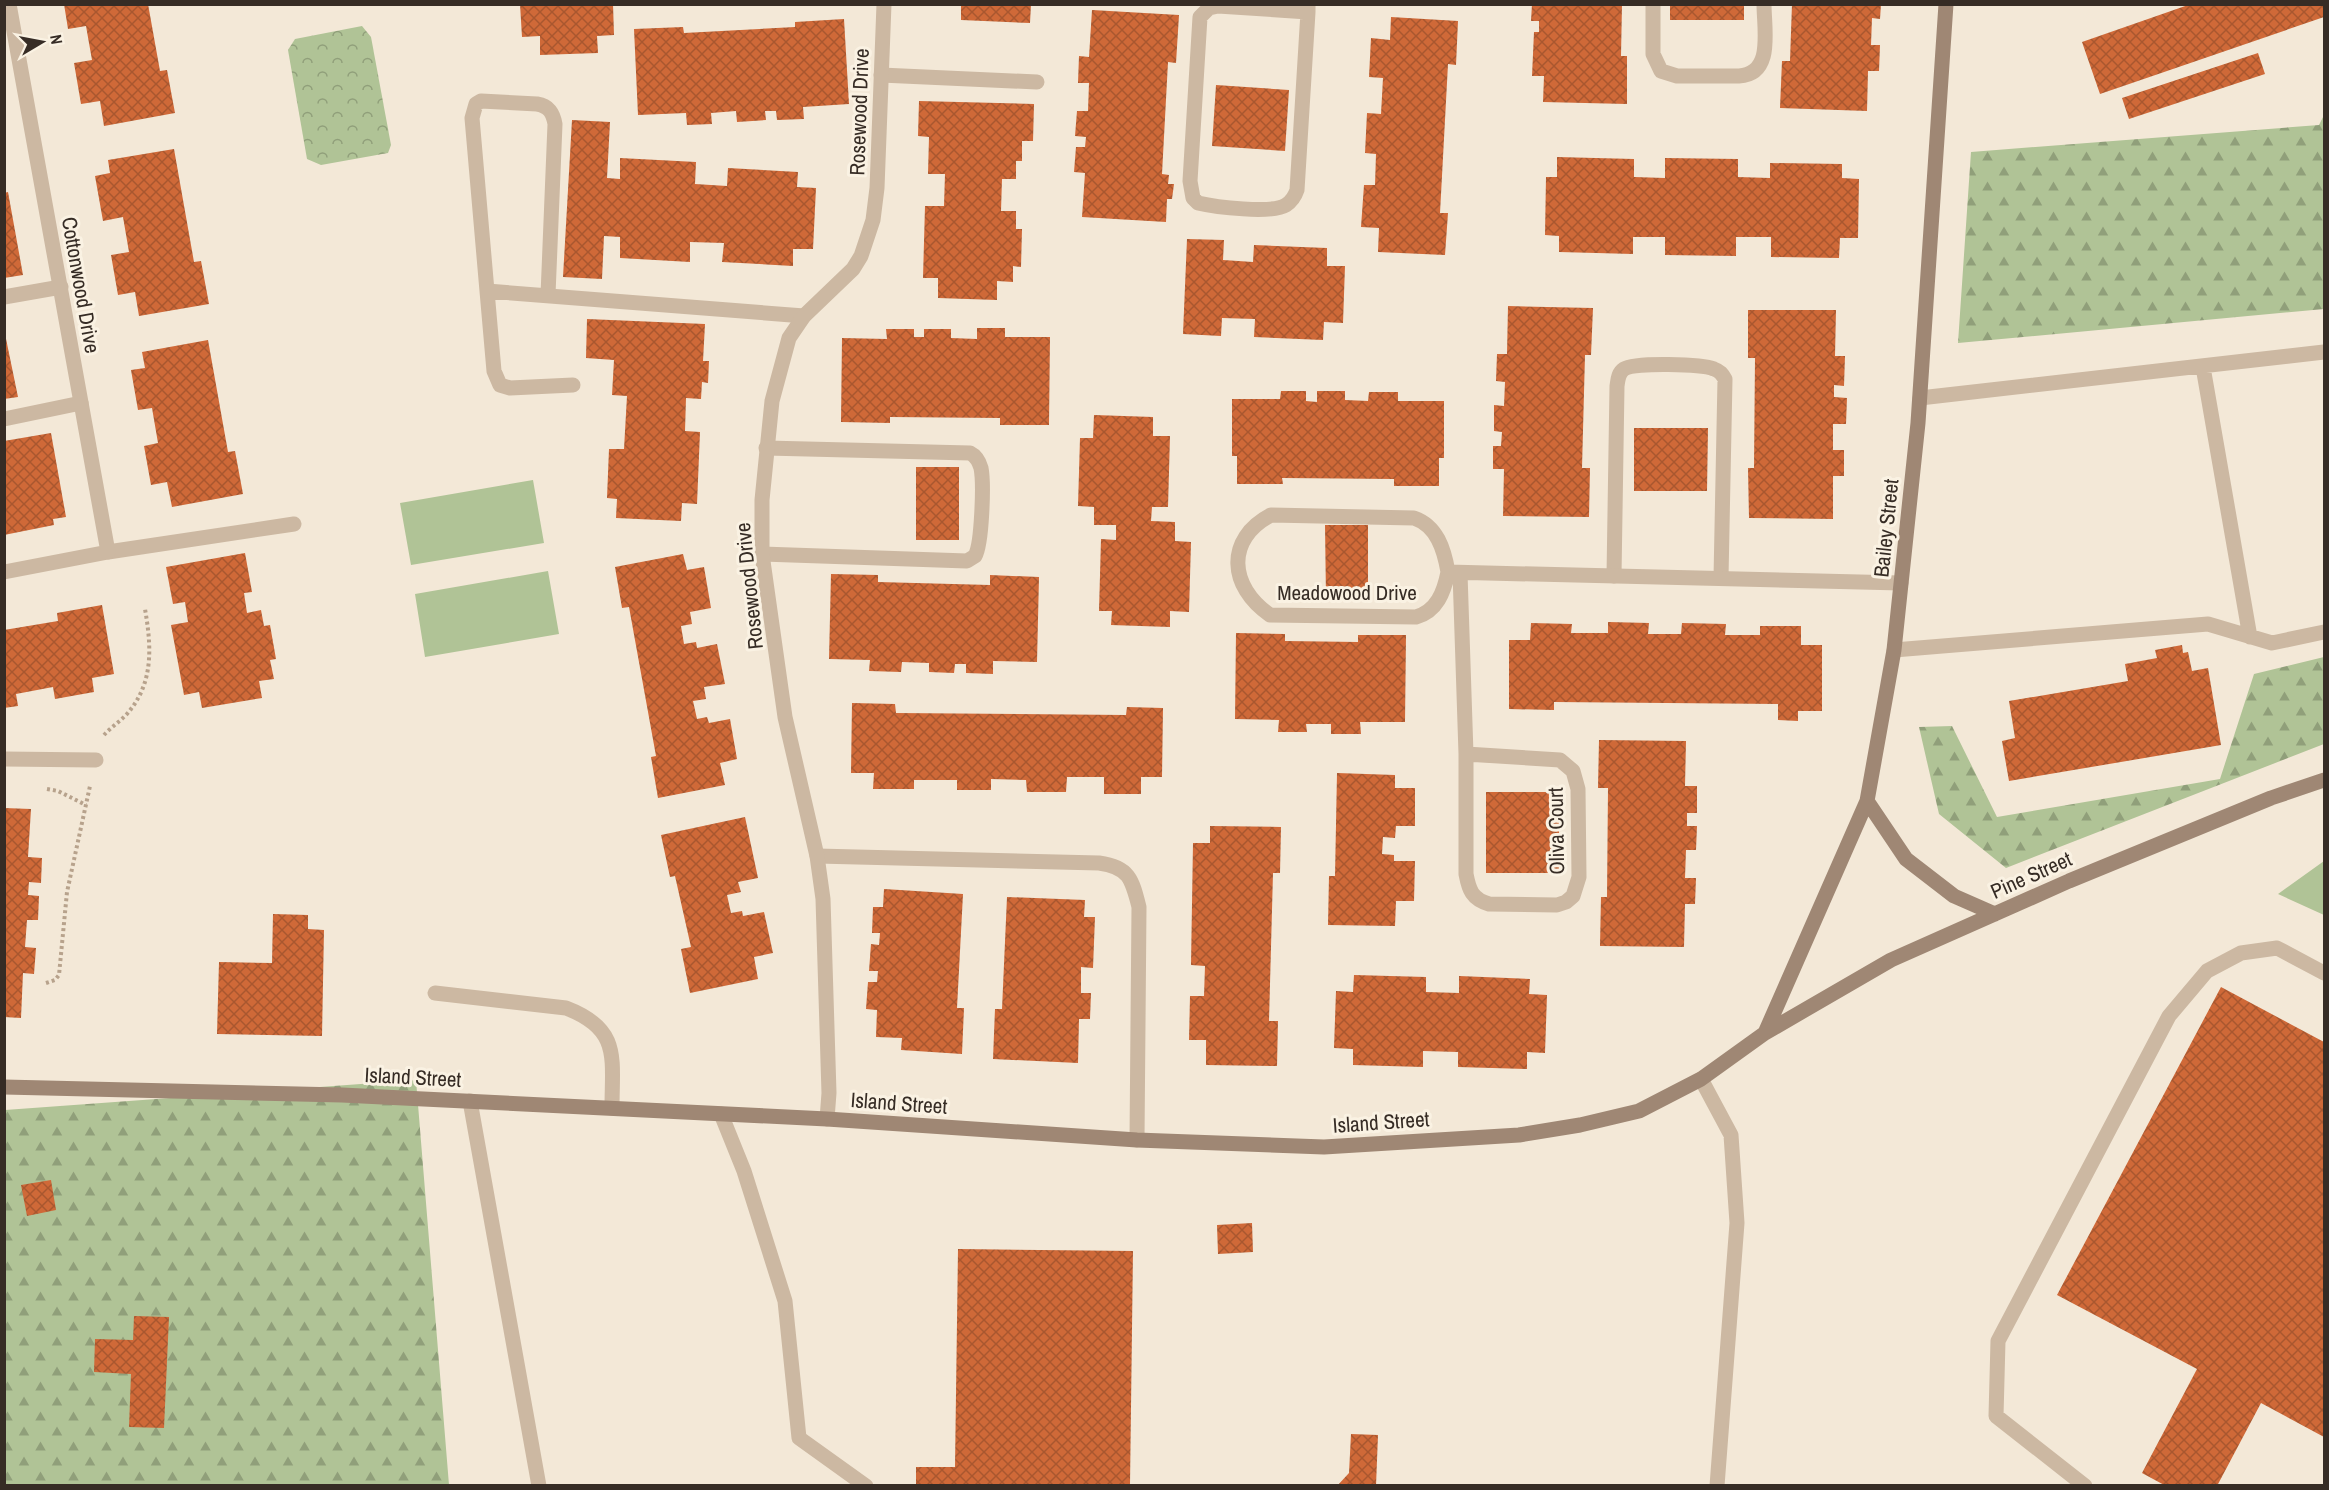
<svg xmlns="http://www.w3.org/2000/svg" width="2329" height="1490" viewBox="0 0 2329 1490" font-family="'Archivo Narrow',sans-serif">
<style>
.grass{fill:#b0c396}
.forest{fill:url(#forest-firs)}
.park{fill:url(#park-crowns)}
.building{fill:url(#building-cross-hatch)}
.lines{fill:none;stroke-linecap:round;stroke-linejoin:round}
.path{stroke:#b7a28c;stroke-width:4;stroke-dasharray:3 3;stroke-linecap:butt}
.lane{stroke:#ccb8a2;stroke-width:15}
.street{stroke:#ccb8a2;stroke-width:15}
.secondary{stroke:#9f8774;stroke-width:15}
.labels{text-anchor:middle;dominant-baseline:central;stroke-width:6;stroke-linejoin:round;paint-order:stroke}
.street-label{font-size:21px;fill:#362c25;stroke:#faf2e3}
</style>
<defs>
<pattern id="forest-firs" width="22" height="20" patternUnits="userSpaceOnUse" patternTransform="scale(1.5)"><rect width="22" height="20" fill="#b0c396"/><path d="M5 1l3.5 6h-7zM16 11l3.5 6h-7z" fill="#909f7a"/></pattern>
<pattern id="park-crowns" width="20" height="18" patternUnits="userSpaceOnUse" patternTransform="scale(1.5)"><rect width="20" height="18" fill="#b0c396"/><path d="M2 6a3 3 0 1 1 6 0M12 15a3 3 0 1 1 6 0" fill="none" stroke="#909f7a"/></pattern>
<pattern id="building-cross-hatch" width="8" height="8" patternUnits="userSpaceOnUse" patternTransform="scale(1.5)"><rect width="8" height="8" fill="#cf6938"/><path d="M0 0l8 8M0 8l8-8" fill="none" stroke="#a9572f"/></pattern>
</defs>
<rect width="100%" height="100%" fill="#f3e8d7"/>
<path class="grass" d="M 533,480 L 544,543 L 411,565 L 400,503 Z
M 548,571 L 559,634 L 425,657 L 415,594 Z
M 2324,861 L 2324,915 L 2278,894 Z"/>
<path class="forest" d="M 2324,115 L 2324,309 L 1958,343 L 1971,152 L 2319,125 Z
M 2324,657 L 2324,744 L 2006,868 L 1939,814 L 1919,727 L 1952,726 L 1997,817 L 2220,779 L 2254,674 Z
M 416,1080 L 449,1485 L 5,1486 L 5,1110 Z"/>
<path class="park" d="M 362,26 L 371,37 L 391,145 L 388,153 L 321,165 L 307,159 L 288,50 L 295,39 Z"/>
<path class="building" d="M 64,4 L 148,4 L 160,71 L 167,70 L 175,113 L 104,126 L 100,101 L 81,104 L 74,63 L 92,60 L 86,26 L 68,29 Z
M 520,4 L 613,4 L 614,35 L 597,36 L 598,53 L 540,55 L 540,36 L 522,37 Z
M 961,4 L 1031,4 L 1030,23 L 961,20 Z
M 1532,4 L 1622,4 L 1621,56 L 1627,56 L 1627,104 L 1543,102 L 1544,76 L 1532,76 L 1534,32 L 1539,32 L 1539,21 L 1531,21 Z
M 1670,4 L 1744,4 L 1744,20 L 1670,20 Z
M 1792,4 L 1881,4 L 1880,19 L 1872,18 L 1871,45 L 1880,45 L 1879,71 L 1868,71 L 1867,111 L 1780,108 L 1782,61 L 1790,61 Z
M 2191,4 L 2324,4 L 2324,17 L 2100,94 L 2082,42 Z
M 1092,10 L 1179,15 L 1176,63 L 1168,62 L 1162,174 L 1169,175 L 1168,184 L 1174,184 L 1172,199 L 1167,199 L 1166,222 L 1082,217 L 1085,173 L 1074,172 L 1076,147 L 1085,147 L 1086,137 L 1075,136 L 1077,111 L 1088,111 L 1089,83 L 1078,83 L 1079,56 L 1089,57 Z
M 1391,17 L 1458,21 L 1456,65 L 1448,64 L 1440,213 L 1448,213 L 1445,255 L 1378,252 L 1379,228 L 1361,227 L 1364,185 L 1375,185 L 1376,154 L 1365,153 L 1367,113 L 1381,114 L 1383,78 L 1369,77 L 1371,38 L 1390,40 Z
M 844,19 L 849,104 L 803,107 L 804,119 L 777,120 L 776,111 L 765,111 L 766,120 L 737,122 L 736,111 L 711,113 L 712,124 L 687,125 L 686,113 L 638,115 L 634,29 L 683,27 L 684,33 L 795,27 L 795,22 Z
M 2258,53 L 2265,74 L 2129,119 L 2122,98 Z
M 1216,85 L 1289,90 L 1285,151 L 1212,146 Z
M 919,101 L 1034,104 L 1033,141 L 1022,141 L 1022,161 L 1016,161 L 1016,179 L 1002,179 L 1001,211 L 1016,211 L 1016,229 L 1022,229 L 1021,267 L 1013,266 L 1013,282 L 997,281 L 997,300 L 938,298 L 938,278 L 923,278 L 925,206 L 944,206 L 945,174 L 928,174 L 929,137 L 918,136 Z
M 572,120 L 610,122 L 607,178 L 620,179 L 620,158 L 696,162 L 695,184 L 727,186 L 728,168 L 798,172 L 797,187 L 816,188 L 813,249 L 793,249 L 793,266 L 722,262 L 724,243 L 690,242 L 690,262 L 620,258 L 620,237 L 604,236 L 602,279 L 563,277 Z
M 174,149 L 194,262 L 201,261 L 209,304 L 139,316 L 135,292 L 118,295 L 111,255 L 129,252 L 123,217 L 103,221 L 95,176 L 110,173 L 108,160 Z
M 1557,157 L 1634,159 L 1634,177 L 1665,178 L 1665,158 L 1738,159 L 1738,177 L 1770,178 L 1770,163 L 1842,164 L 1842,178 L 1859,179 L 1858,238 L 1840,238 L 1839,258 L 1771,257 L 1771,237 L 1736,237 L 1736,256 L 1665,255 L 1665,237 L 1633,237 L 1633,254 L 1559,252 L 1559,236 L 1545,235 L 1546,177 L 1557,177 Z
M 8,192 L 23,275 L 4,278 L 4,193 Z
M 1187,239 L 1224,240 L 1223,260 L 1253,262 L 1254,245 L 1327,248 L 1327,266 L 1345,266 L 1343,323 L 1324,322 L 1323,340 L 1254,337 L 1255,319 L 1222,318 L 1221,336 L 1183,334 Z
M 1508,306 L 1593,308 L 1591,355 L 1585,355 L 1582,468 L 1590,468 L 1589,517 L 1503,516 L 1504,469 L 1493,469 L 1493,446 L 1501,446 L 1502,432 L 1494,431 L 1494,405 L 1504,406 L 1505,382 L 1496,381 L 1497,354 L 1507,354 Z
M 1748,310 L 1836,310 L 1835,356 L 1845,356 L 1844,386 L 1834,385 L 1834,397 L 1847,398 L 1846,424 L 1833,424 L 1833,450 L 1844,450 L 1844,476 L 1833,476 L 1833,519 L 1749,518 L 1748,468 L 1754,468 L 1755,358 L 1748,358 Z
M 587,319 L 705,324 L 703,361 L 709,361 L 708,383 L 702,382 L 701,399 L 686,398 L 685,431 L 700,432 L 697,504 L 682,503 L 681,521 L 616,518 L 617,499 L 607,498 L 609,449 L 624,449 L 627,396 L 612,395 L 614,360 L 586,358 Z
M 977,328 L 1005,328 L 1005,337 L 1050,337 L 1049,425 L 1000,425 L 1000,418 L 890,417 L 890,423 L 841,422 L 842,338 L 887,339 L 886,329 L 914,329 L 914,337 L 924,337 L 924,329 L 951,329 L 951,338 L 977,339 Z
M 4,329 L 18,397 L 4,399 Z
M 208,340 L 228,452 L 235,451 L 243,494 L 172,507 L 167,482 L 151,485 L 144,446 L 158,443 L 152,408 L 138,410 L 131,370 L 145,368 L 142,352 Z
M 1281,391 L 1306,391 L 1306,401 L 1317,402 L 1317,391 L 1345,391 L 1345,400 L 1368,401 L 1369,392 L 1398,392 L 1398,401 L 1444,401 L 1444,458 L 1439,458 L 1439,486 L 1394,486 L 1394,479 L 1282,478 L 1283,484 L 1237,484 L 1237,456 L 1232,456 L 1232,399 L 1280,399 Z
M 1094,415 L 1153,417 L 1153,436 L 1170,436 L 1168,507 L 1152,507 L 1151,521 L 1175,522 L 1175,541 L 1191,542 L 1189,612 L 1170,611 L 1170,627 L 1111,625 L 1112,611 L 1099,611 L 1101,539 L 1116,540 L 1116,525 L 1094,525 L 1094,507 L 1078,506 L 1080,438 L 1093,438 Z
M 1634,428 L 1708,428 L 1707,491 L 1634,491 Z
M 51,433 L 66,517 L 53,519 L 54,525 L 4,535 L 4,441 Z
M 916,467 L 959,467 L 959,540 L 916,540 Z
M 1325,525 L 1368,525 L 1368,597 L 1326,598 Z
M 245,553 L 252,592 L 244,593 L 247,613 L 261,610 L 264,626 L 270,625 L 276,659 L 270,660 L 274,679 L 259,681 L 262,698 L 202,708 L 199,692 L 184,695 L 171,625 L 188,622 L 185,602 L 173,604 L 166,567 Z
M 683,554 L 687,570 L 704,567 L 711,608 L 690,612 L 692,624 L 681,626 L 684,644 L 696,642 L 697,648 L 717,644 L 725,684 L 704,687 L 706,699 L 693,701 L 697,719 L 707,717 L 709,723 L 730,719 L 737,759 L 720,763 L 725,785 L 658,798 L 651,757 L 656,756 L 629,607 L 622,608 L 615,567 Z
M 831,574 L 878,575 L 878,582 L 990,585 L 990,575 L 1039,577 L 1037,662 L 993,661 L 993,674 L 966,673 L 966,664 L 955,664 L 954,673 L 929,672 L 929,663 L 902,662 L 901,672 L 869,671 L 870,660 L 829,659 Z
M 102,605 L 114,674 L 92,678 L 94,692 L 55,699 L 53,687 L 16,694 L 18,706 L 4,708 L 4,630 L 58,621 L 57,613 Z
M 1608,622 L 1649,623 L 1648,634 L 1681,634 L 1682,623 L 1726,624 L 1725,635 L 1760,635 L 1760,626 L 1801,626 L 1801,645 L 1822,645 L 1822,711 L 1798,711 L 1798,721 L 1778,720 L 1778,704 L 1554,702 L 1554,710 L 1509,709 L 1509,640 L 1530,640 L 1531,623 L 1572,624 L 1571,633 L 1608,633 Z
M 1236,633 L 1285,634 L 1285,641 L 1358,642 L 1358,635 L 1406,635 L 1405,722 L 1360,722 L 1361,734 L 1331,734 L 1331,724 L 1306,724 L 1307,732 L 1278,732 L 1279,720 L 1235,719 Z
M 2182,645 L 2183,653 L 2188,652 L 2192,671 L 2208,668 L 2221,745 L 2009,781 L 2002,741 L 2015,738 L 2009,701 L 2128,681 L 2125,664 L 2157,658 L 2155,650 Z
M 852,703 L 895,704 L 896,713 L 1126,715 L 1127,707 L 1163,708 L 1162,777 L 1141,777 L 1141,794 L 1104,794 L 1104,777 L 1067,777 L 1066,792 L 1027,792 L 1026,780 L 991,779 L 991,790 L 957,790 L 957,780 L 914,780 L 914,789 L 873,789 L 874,773 L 851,773 Z
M 1599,740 L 1686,741 L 1685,786 L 1697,786 L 1697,813 L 1687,813 L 1687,826 L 1697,826 L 1696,850 L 1686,850 L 1685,878 L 1696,878 L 1695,904 L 1685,904 L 1684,947 L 1600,946 L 1601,897 L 1607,897 L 1608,788 L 1598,788 Z
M 1337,773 L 1395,775 L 1395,788 L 1415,788 L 1415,826 L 1396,826 L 1395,838 L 1383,837 L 1382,854 L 1394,855 L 1394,861 L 1415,861 L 1414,901 L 1396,901 L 1395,926 L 1328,925 L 1329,876 L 1335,876 Z
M 1486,792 L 1559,792 L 1559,873 L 1486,873 Z
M 4,808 L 31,809 L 28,857 L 42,858 L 41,883 L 29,882 L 28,895 L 39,896 L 38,920 L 27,920 L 25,947 L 36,948 L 34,974 L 23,973 L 21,1018 L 4,1017 Z
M 745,817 L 758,878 L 738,882 L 741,892 L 727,895 L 731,913 L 742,911 L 743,916 L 764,912 L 773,953 L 754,957 L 758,979 L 690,993 L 681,949 L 691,947 L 675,876 L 670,877 L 661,835 Z
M 1210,826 L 1281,827 L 1280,873 L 1273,873 L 1269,1021 L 1278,1021 L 1277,1066 L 1206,1065 L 1206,1040 L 1189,1040 L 1190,996 L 1204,996 L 1205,966 L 1191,965 L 1193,843 L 1210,843 Z
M 884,889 L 963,894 L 957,1008 L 964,1008 L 962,1054 L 901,1050 L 902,1038 L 876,1037 L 877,1010 L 866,1009 L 868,982 L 877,982 L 878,971 L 869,971 L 871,944 L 879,945 L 880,933 L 872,933 L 873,907 L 883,907 Z
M 1007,897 L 1085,900 L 1084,917 L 1095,917 L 1093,968 L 1081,967 L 1081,993 L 1091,993 L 1090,1019 L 1079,1019 L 1078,1063 L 993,1059 L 995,1009 L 1002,1009 Z
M 273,914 L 308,915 L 308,929 L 324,930 L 322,1036 L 217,1034 L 219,962 L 272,963 Z
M 1354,975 L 1426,977 L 1426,992 L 1459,993 L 1459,976 L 1530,979 L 1529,994 L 1547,995 L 1545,1053 L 1527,1052 L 1527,1069 L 1458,1067 L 1458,1052 L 1423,1051 L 1423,1067 L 1353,1065 L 1353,1049 L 1334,1048 L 1336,991 L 1353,992 Z
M 2221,987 L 2324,1042 L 2324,1437 L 2261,1403 L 2217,1486 L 2166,1486 L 2142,1473 L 2197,1369 L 2057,1295 Z
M 51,1180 L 56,1210 L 27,1216 L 21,1185 Z
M 1252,1223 L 1253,1252 L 1218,1254 L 1217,1225 Z
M 958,1249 L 1133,1251 L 1130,1486 L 916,1486 L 916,1467 L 955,1467 Z
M 134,1316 L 169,1317 L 164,1428 L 129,1427 L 131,1374 L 94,1372 L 95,1339 L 133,1340 Z
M 1351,1434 L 1378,1435 L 1376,1486 L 1337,1486 L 1349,1473 Z"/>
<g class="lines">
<path class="path" d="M 104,735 C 112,726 124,719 131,709 C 154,679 151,644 145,609
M 47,789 L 58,791 L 86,805
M 46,983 L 55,980 L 59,975 L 67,892 L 90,786"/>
<path class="lane" d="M 1653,4 L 1653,54 L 1661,71 L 1677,76 L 1739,76 C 1774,74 1764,30 1764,4
M 1308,12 L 1218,6 L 1209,8 L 1200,17 L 1190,181 L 1193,198 L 1198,203 C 1215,207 1272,214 1286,205 C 1292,201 1295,196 1297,190 L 1308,12 L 1308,4
M 881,75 L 1037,82
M 487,291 L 494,371 L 500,385 L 510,388 L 573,385
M 548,295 L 555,124 C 553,113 549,106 537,104 L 481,101 L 476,104 L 472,118 L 487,291 L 804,316
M 4,297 L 61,287
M 2203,367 L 2250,637
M 1920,398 L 2324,352
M 4,419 L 81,403
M 108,552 L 294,524
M 762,554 L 967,561 L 975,556 C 982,544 984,483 981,468 C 979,461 976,456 970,453 L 766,448
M 1614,576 L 1617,386 C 1618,380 1618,373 1624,369 C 1635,362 1702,364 1714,369 C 1720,371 1722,374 1725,379 L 1721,578
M 1894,650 L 2208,624 L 2272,643 L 2324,632
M 4,759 L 96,760
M 817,856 L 1099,863 C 1129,867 1132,879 1139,907 L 1137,1140
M 435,993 L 566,1008 C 621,1029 612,1058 612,1108
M 1701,1079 L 1731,1135 L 1737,1223 L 1717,1486
M 470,1101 L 539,1486
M 721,1114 L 744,1171 L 785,1301 L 799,1438 L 866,1486
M 2085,1486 L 1996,1416 L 1998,1341 L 2169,1016 L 2207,971 L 2241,953 L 2277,948 L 2324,973"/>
<path class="street" d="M 4,572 L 108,552 L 9,4
M 1448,572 C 1444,592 1437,611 1416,617 L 1270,615 C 1229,587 1225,539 1271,515 L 1414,518 C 1437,526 1444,549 1448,572 L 1901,583
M 1460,573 L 1466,754 L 1466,874 C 1469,890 1472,899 1489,904 L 1557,905 L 1566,902 L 1573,896 L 1579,877 L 1578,789 L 1573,771 L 1560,760 L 1466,754
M 827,1119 L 829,1093 L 823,899 L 817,856 L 785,717 L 762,554 L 762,500 L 772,401 L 789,338 L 804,316 L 853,269 L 861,256 L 873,220 L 877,188 L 884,4"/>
<path class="secondary" d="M 1867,801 L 1906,859 L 1954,896 L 1995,914
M 1765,1033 L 1867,801 L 1894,650 L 1918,423 L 1946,4
M 4,1087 L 342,1095 L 827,1119 L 1137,1140 L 1324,1147 L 1519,1135 L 1580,1125 L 1639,1111 L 1701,1079 L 1765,1033 L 1891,960 L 2069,881 L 2271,798 L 2324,780"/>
</g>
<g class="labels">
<g class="street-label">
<text transform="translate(859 112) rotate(-88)">Rosewood Drive</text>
<text transform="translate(81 285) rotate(80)">Cottonwood Drive</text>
<text transform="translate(1886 528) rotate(-84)">Bailey Street</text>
<text transform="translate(749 586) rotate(-96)">Rosewood Drive</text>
<text x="1347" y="592">Meadowood Drive</text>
<text transform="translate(1556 831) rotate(-91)">Oliva Court</text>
<text transform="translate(2031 875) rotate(-24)">Pine Street</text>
<text transform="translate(413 1077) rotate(3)">Island Street</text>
<text transform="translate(899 1103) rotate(4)">Island Street</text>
<text transform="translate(1381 1122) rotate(-4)">Island Street</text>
</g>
</g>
<rect width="2329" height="1490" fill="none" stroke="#362c25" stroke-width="12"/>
<g transform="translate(42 42) rotate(80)" stroke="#faf2e3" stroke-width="4.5" paint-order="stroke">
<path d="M0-4.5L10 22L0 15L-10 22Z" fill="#362c25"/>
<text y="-9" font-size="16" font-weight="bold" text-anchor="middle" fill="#362c25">N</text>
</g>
</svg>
